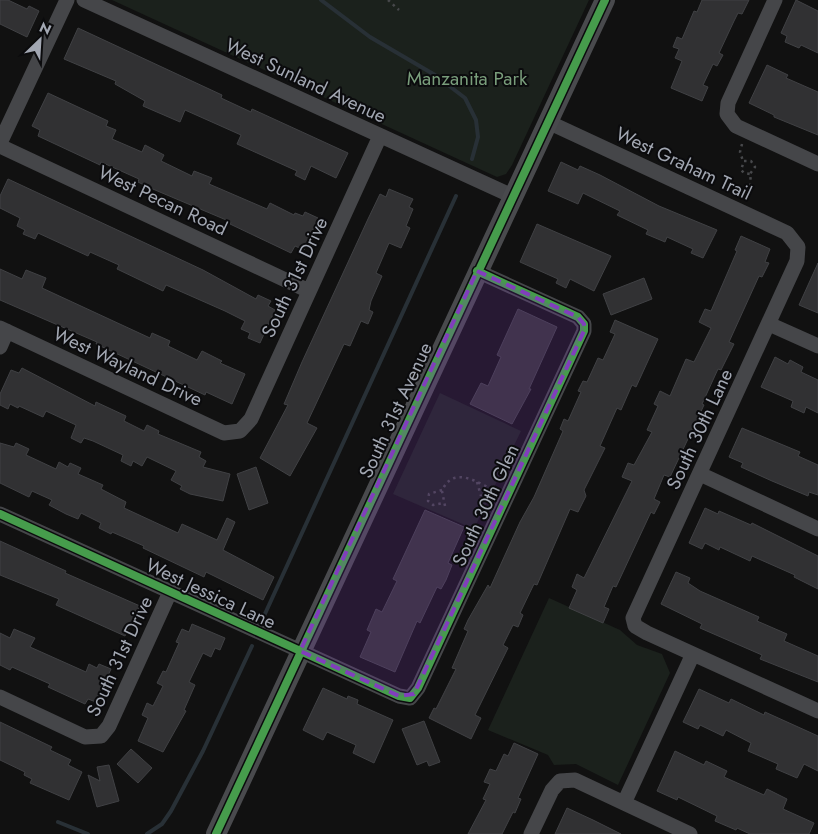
<svg xmlns="http://www.w3.org/2000/svg" width="818" height="834" viewBox="0 0 818 834" font-family="Jost,sans-serif">
	<rect width="100%" height="100%" fill="#111"/>
	<path fill="#1b211c" d="M112 0H589L512 165 506 174 497 177Z
		M440 393 521 431 474 529 393 494Z
		M549 598 620 630 637 645 662 654 670 673 618 785 576 764 554 765 548 755 488 730Z"/>
	<g fill="none" stroke-linecap="round" stroke-linejoin="round">
		<path stroke="#283036" stroke-width="4" d="M321 0 370 37 435 75 465 98 476 120 478 137 472 159
			M264 616 456 196
			M58 822 88 834
			M147 834 162 824 171 811 203 751 252 646"/>
	</g>
	<path fill="#313133" stroke="#404144" d="M0 0H8L27 9 29 6 39 11 27 37 0 24Z
		M702 0H749L742 14 738 13 734 21 719 53 723 55 717 66 713 64 703 85 708 87 702 101 671 88 682 61 675 58 679 49 673 47 677 37 682 39 694 11 697 12Z
		M796 0 818 11V53L801 45 799 48 785 42 787 36 781 33Z
		M78 28 222 95 221 98 251 112 252 109 348 153 336 178 311 166 305 180 295 175 297 171 237 144 241 135 185 110 180 122 143 106 145 101 115 84 116 81 64 59Z
		M767 65 788 75 786 78 818 92V135L774 117V115L749 103Z
		M48 93 108 121 106 126 116 130 112 139 142 152 145 145 164 155 161 161 192 176 194 171 212 178 209 184 267 209 270 203 294 215 295 213 303 216 305 212 318 218 304 250 295 246 291 253 230 224 231 222 148 187 138 182 139 179 101 162 100 165 38 136 40 130 32 126Z
		M561 162 578 170 580 166 600 175 659 206 717 230 703 258 691 253 693 249 667 237 665 242 646 234 648 230 617 215 620 211 583 193 578 204 548 191Z
		M8 179 203 270 256 299 258 295 271 301 268 306 275 310 260 343 248 338 250 333 241 329 245 321 225 311 166 285 163 291 117 269 119 265 90 252 88 256 38 233 35 239 23 234 25 230 17 226 20 218 0 208V196Z
		M389 189 413 199 409 207 413 209 406 226 410 228 401 248 389 243 376 273 382 276 371 301 369 310 373 312 368 324 361 321 350 346 344 344 307 423 317 428 290 476 260 458 288 405 284 404 302 362 368 219 380 194 386 197Z
		M537 224 611 256 594 291 570 279 566 288 556 283 558 279 520 262Z
		M741 236 770 249 765 262 769 263 762 277 759 276 729 342 734 344 721 370 718 369 702 404 704 405 670 477 664 475 654 499 660 502 654 514 651 512 616 587 613 586 604 607 609 609 603 623 569 608 577 590 572 587 577 574 584 578 632 481 622 477 628 463 634 465 652 432 647 430 658 406 654 404 660 391 670 396 686 359 694 362 711 328 699 322 705 309 711 311 737 251 735 250Z
		M818 263V313L799 305Z
		M0 269 22 279 26 270 46 278 42 288 150 338 152 333 170 341 168 346 197 360 202 351 222 361 220 363 245 374 232 404 206 392 205 395 96 344 97 342 0 300Z
		M644 278 652 299 611 315 603 294Z
		M518 309 557 327 529 389H531L512 424 470 404 481 383 488 386 501 357 497 355Z
		M615 320 658 339 636 387 632 385 621 410 617 408 600 446 605 448 584 490 586 496 578 512 570 509 537 585 534 584 520 613 523 615 518 627 513 625 503 645 508 648 475 715 481 718 471 739 429 718 434 708 436 709 456 669 452 668 468 631 464 629 468 620 488 585 490 588 520 522 534 497 563 431 560 429 564 419 568 421 581 392 578 391 583 381 587 382 598 358 603 360 615 334 610 332Z
		M775 357 788 364 790 360 803 367 801 372 818 380V413L806 407 804 413 791 407 793 401 761 387Z
		M22 368 95 406 96 402 126 416 124 421 144 431 147 425 159 431 158 434 201 452 199 457 206 461 203 467 230 474 223 501 190 494 180 489 182 486 171 480 176 471 147 457 142 466 133 461 131 466 121 461 123 455 93 441 84 438 81 443 71 438 76 425 46 411 43 417 19 406 18 408 10 404 8 409 0 405V394L11 370 19 373Z
		M742 428 800 452 798 456 818 465V495L809 492 808 496 772 481 741 467 743 463 729 457Z
		M0 443 14 447 16 443 29 449 26 455 56 469 59 462 68 467 70 463 81 468 78 474 103 485 101 489 126 502 124 508 178 533 182 524 217 540 227 518 235 522 223 550 274 577 263 600 206 572 204 577 143 548 144 546 112 532 111 534 99 528 101 523 81 513 78 519 66 514 49 505 52 500 32 491 29 497 0 483Z
		M256 467 268 503 249 510 237 474Z
		M705 508 718 514 719 511 751 525 752 523 818 556V589L794 577 795 575 752 556 750 561 720 547 719 550 705 543 702 549 689 543Z
		M425 510 464 527 448 563 452 565 446 580 441 589 437 587 420 623 417 621 395 672 360 657 371 632 367 630 376 609 382 612 397 581 393 579Z
		M0 541 66 571 65 573 140 606 125 636 56 605 59 599 0 575Z
		M676 572 690 578 688 583 700 591 759 617 757 621 787 634 784 641 818 656V682L760 659 762 655 700 628 702 624 661 604Z
		M192 624 225 638 220 650 215 648 211 657 203 653 189 682 195 685 184 710 186 711 163 752 138 741 148 718 142 715 147 703 153 706 163 686 157 683 163 671 166 672 179 643 176 642 182 629 189 632Z
		M14 629 35 638 30 647 86 672 89 664 97 668 99 664 111 669 96 702 88 699 85 704 48 687 50 684 12 667 10 670 0 665V633L10 638Z
		M323 688 347 699 348 696 358 700 357 704 393 720 374 763 353 753 356 745 327 732 323 740 303 730Z
		M699 689 729 703 731 699 764 715 765 712 818 736V771L804 764 797 778 776 769 778 764 748 751 751 743 726 730 723 736 700 725 698 729 683 722Z
		M424 721 440 762 429 766 427 761 417 765 402 729Z
		M0 722 52 747 50 750 71 760 68 765 82 772 69 800 30 783 32 779 24 775 25 772 0 760Z
		M514 743 538 754 518 798 521 799 515 813 513 812 502 834H468L486 800 483 799 490 784 484 782 490 769 496 771 504 754 508 756Z
		M131 749 152 768 138 783 117 764Z
		M675 751 704 765 706 761 727 771 724 777 764 795 767 789 787 799 783 809 814 823 809 834H750L737 828 736 830 715 821 717 816 678 797 677 800 657 791Z
		M109 765 119 801 97 807 88 775 100 781 97 767Z
		M567 808 593 820 621 834H555Z"/>
	<g fill="none" stroke-linecap="round" stroke-linejoin="round">
		<path stroke="#47484b" stroke-width="2.5" stroke-dasharray="2.5 4" stroke-linecap="butt" d="M388 0 399 10
			M742 144 740 152 743 161
			M745 198 751 183 750 174 755 167 751 161H744L741 170 744 173 750 174
			M477 482 481 496
			M442 490 429 494 428 501 433 505 443 503
			M445 506 442 491C453 465 477 482 495 491"/>
		<path stroke="#454649" stroke-width="15" d="M84 0 512 196
			M775 0 728 103 727 114 736 126 818 164
			M548 122 787 233 798 247 797 261 633 618 635 626 647 633 818 711
			M0 143 67 0
			M0 146 309 291
			M769 324 818 346
			M0 328 224 433 240 431 251 419 380 136
			M0 347 7 331
			M700 474 818 529
			M0 514 399 696 410 698 418 688 584 331V324L578 317 477 271
			M0 697 85 737 101 736 109 726 170 592
			M624 803 693 654
			M531 834 552 790 560 781 575 780 690 834"/>
		<path stroke="#494a4d" stroke-width="20" d="M216 834 605 0"/>
		<defs>
			<path id="cycleway" d="M0 514 399 696 410 698 418 688 584 331V324L578 317 477 271
				M216 834 605 0"/>
		</defs>
		<use href="#cycleway" stroke="#0b0b0d" stroke-width="11"/>
		<use href="#cycleway" stroke="#469c4c" stroke-width="8"/>
	</g>
	<path fill="#813ebd" fill-opacity="0.2" stroke="#813ebd" stroke-width="4" stroke-dasharray="10 6" stroke-linejoin="round" d="M477 271 578 317 584 324V331L414 694 399 696 300 651Z"/>
	<g text-anchor="middle" stroke-width="4" stroke-linejoin="round" paint-order="stroke">
		<g font-size="19" fill="#799d7b" stroke="#0b0b0d">
			<text x="467" y="85">Manzanita Park</text>
		</g>
		<g font-size="19" fill="#a2a7b2" stroke="#0b0b0d">
			<text transform="translate(306 80) rotate(25)" y="7">West Sunland Avenue</text>
			<text transform="translate(684 163) rotate(25)" y="7">West Graham Trail</text>
			<text transform="translate(163 200) rotate(25)" y="7">West Pecan Road</text>
			<text transform="translate(294 277) rotate(-65)" y="7">South 31st Drive</text>
			<text transform="translate(128 366) rotate(25)" y="7">West Wayland Drive</text>
			<text transform="translate(395 410) rotate(-65)" y="7">South 31st Avenue</text>
			<text transform="translate(699 429) rotate(-65)" y="7">South 30th Lane</text>
			<text transform="translate(485 505) rotate(-65)" y="7">South 30th Glen</text>
			<text transform="translate(211 593) rotate(25)" y="7">West Jessica Lane</text>
			<text transform="translate(119 656) rotate(-65)" y="7">South 31st Drive</text>
		</g>
	</g>
	<g transform="translate(40 40) rotate(25)" stroke="#0b0b0d" stroke-width="4" paint-order="stroke">
	<path d="M0-4L9 19L0 12L-9 19Z" fill="#a2a7b2"/>
	<text y="-8" font-size="14" font-weight="bold" text-anchor="middle" fill="#a2a7b2">N</text>
	</g>
</svg>
